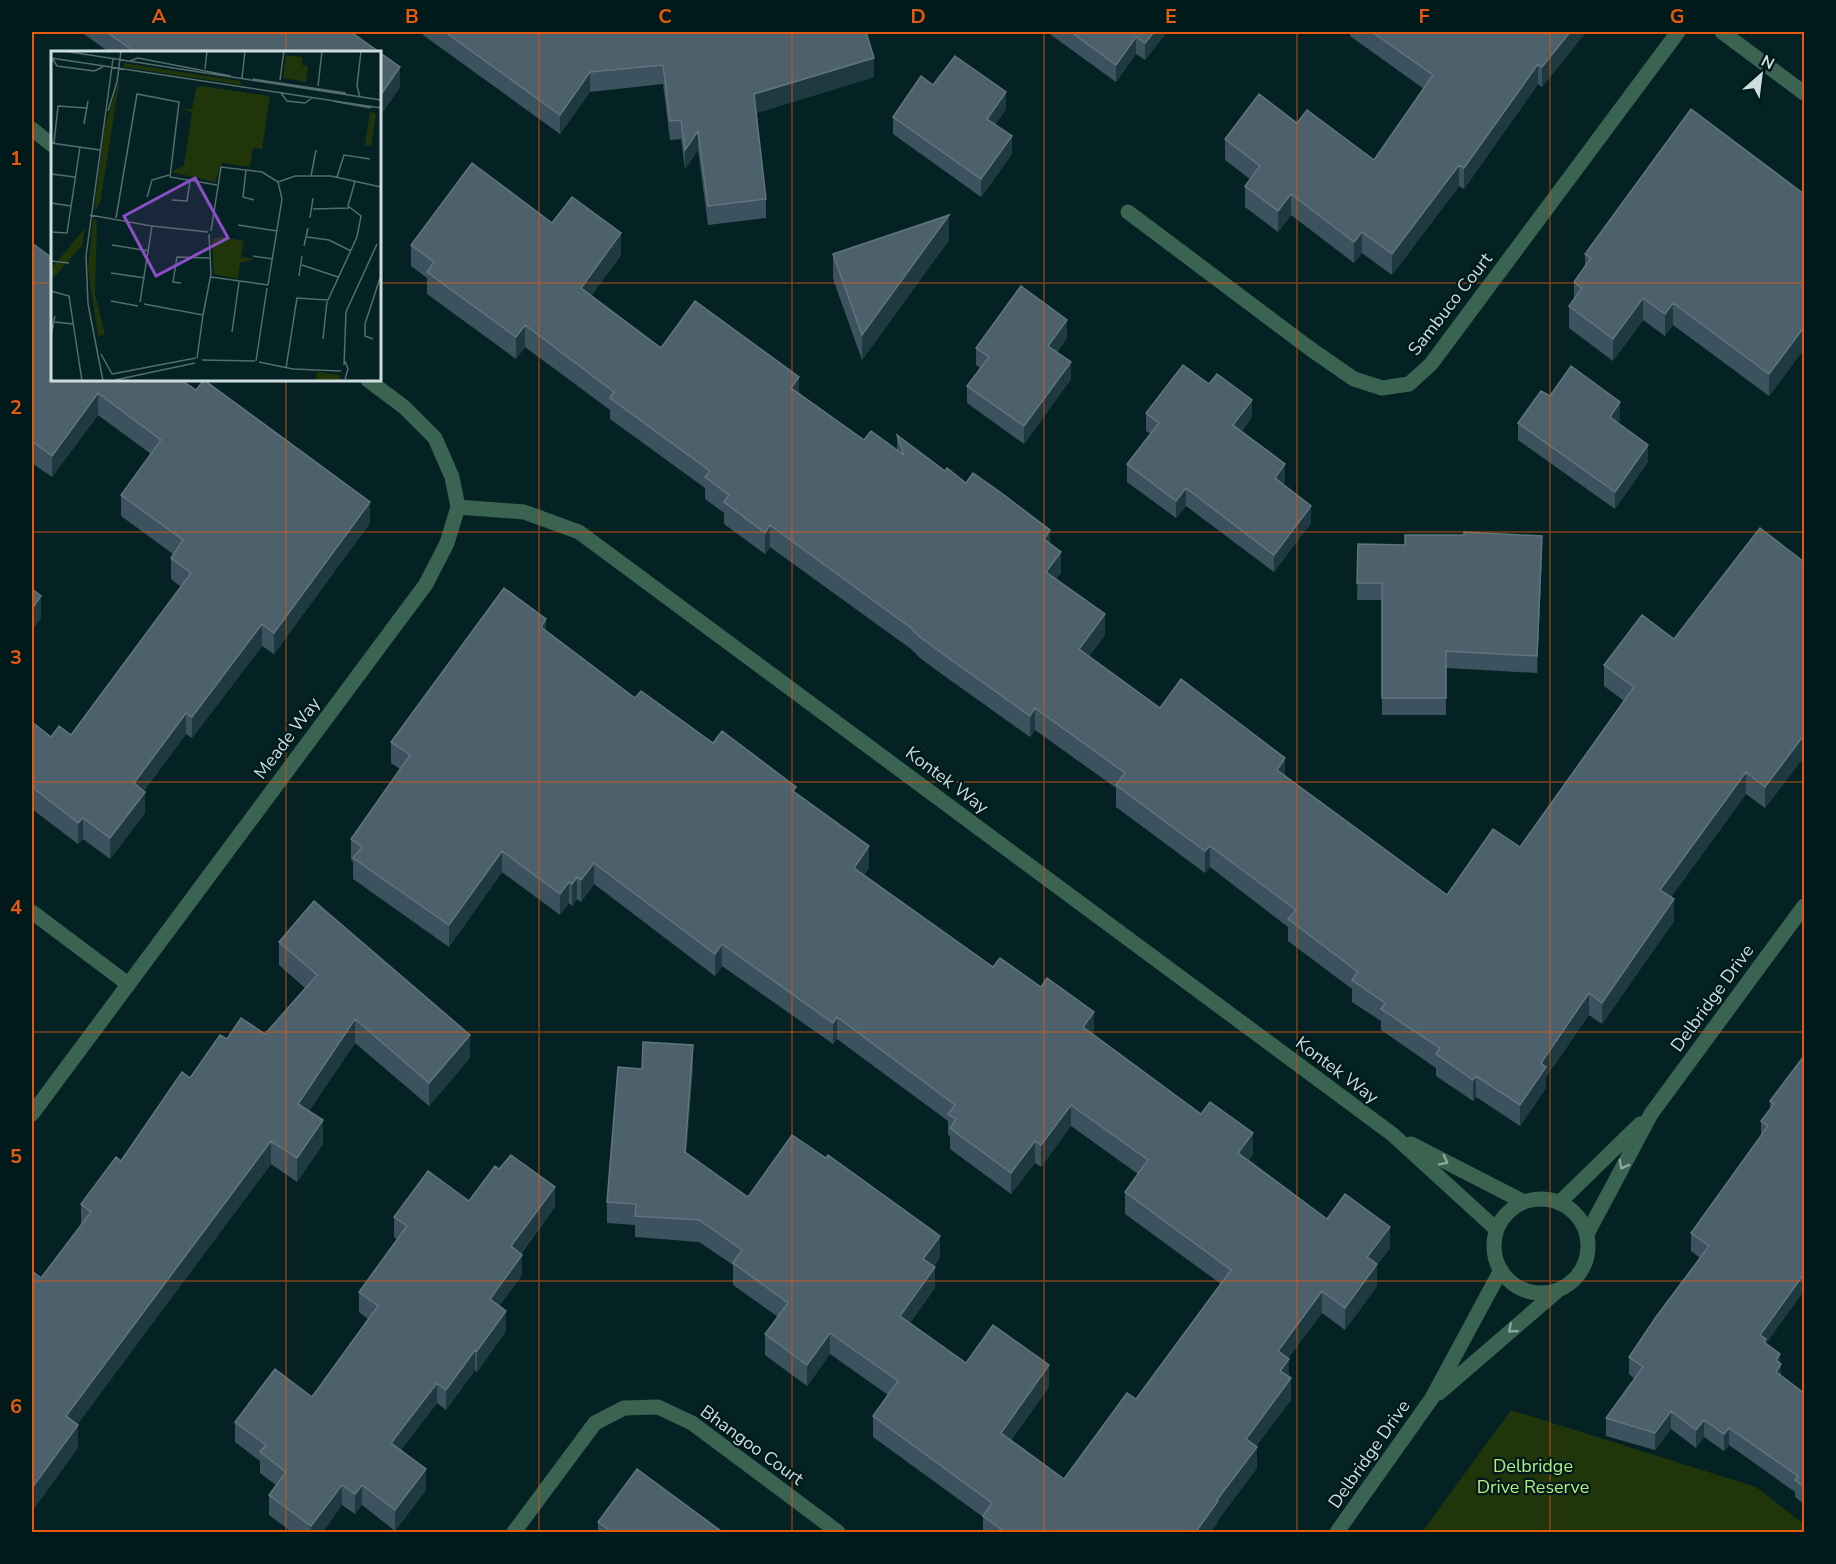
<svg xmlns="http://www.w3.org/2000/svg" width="1836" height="1564" viewBox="0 0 1836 1564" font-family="'Nunito Sans',sans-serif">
	<rect width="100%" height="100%" fill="#042223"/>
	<path fill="#21350b" d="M1511 1410 1756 1487 1804 1524V1532H1422Z"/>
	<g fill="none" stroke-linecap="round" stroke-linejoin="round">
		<path stroke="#3a6352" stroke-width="15" d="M1722 32 1804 93
			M32 129 52 145
			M1128 212 1312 350 1354 379 1382 388 1409 384 1431 364 1678 32
			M458 507 524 512 579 532 1392 1134 1496 1229
			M32 912 128 984
			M32 1114 426 584 447 543 458 507 452 477 435 438 404 407 368 380
			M1411 1144 1524 1202
			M1494 1246a47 47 0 1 1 94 0a47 47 0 1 1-94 0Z
			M1559 1203 1640 1124
			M1587 1234 1651 1114 1804 906
			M1439 1393 1557 1291
			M514 1532 595 1423 624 1408 658 1407 692 1423 838 1532
			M1337 1532 1432 1398 1501 1270"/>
	</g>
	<path fill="#3c525e" d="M81 32H351L400 67V87L380 116V52H109Z
		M423 32H866L874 77 756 113 766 199V218L708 225 698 150 685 169 681 139 670 140 663 84 590 92 560 134 423 35Z
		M1047 32H1167L1145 60 1136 54 1116 82Z
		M1350 32H1586L1542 87 1538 84 1464 189 1459 186 1392 275 1362 253 1354 263 1291 215 1278 232 1245 207V186L1250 179 1225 160V139L1297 123 1374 160 1424 89 1350 36Z
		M933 85 1006 109 995 125 1012 154 981 197 893 134V117Z
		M1804 194V349L1769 396 1673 325 1665 336 1643 320 1613 361 1569 328V306L1574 299V282L1585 267V254Z
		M552 223 621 255 591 296 661 348 799 393 864 440 897 450V435L945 471 1050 544 1061 573 1056 579 1105 635 1089 656 1160 708 1285 776 1447 895 1520 847 1624 701 1604 686V665L1674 639 1804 562V757L1765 808 1746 794 1671 897 1674 921 1602 1024 1589 1015 1546 1077V1088L1520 1126 1476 1097 1473 1101 1436 1076V1068L1381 1030V1021L1352 1002V989L1288 941V927L1210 867 1205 873 1116 807V788L1035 730 1030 737 943 675 920 658 911 649 770 547 765 554 724 524V513L705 499V488L610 419V410L525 347 516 359 427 294V278L411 266V245Z
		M949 240 862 360 833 279V254Z
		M32 243 52 380H181L370 523 274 654 262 646 192 738 186 734 144 791 145 813 110 859 83 839 78 844 32 809V722L51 737 71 735 181 587 171 579V558L173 554 121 516V495L151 454 98 415 52 477 32 463Z
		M1067 338 1057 352 1071 379 1024 444 967 403V386L980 368 976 365V348Z
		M1146 413 1252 417 1242 431 1285 482 1283 484 1311 523 1274 572 1186 506 1176 518 1127 482V464L1151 434 1146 431Z
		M1620 419 1618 423 1648 462 1615 509 1518 440V423Z
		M1358 544 1542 554 1537 673 1446 668V715H1382V600H1357Z
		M546 631 635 698 796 793 869 868 864 875 993 967 1094 1033 1093 1034 1253 1154 1249 1160 1327 1219 1390 1248 1377 1265V1286L1345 1330 1322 1313 1288 1358 1291 1400 1256 1446 1257 1468 1218 1520V1522L1210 1533H983V1517L873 1437V1416L888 1395 830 1354 807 1386 765 1355V1334L778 1317 733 1285V1265L699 1242 635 1237V1225L607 1223V1202L642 1069 693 1067 686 1153 748 1197 940 1257 934 1266 935 1288 910 1323 966 1363 1049 1387 1011 1440 1064 1479 1136 1399 1221 1284 1125 1214V1192L1138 1174 1071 1126 1041 1167 1035 1163 1011 1194 950 1149V1136L948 1135V1121L837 1039 833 1044 722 966 715 976 594 884 581 902 577 899 572 906 569 903 560 915 502 872 449 947 353 879V862L351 860V839L400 769 391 763V742Z
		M279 942 470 1058 429 1106 355 1043 309 1111 323 1144 297 1182 271 1164 77 1424 78 1448 41 1278 81 1225V1204L121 1161 190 1078 227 1039 265 1034 305 988 279 965Z
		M1804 1056 1766 1344 1780 1363 1781 1376 1804 1393V1504L1795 1497V1492L1729 1445 1724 1451 1704 1437 1696 1448 1671 1429 1655 1450 1606 1436V1418L1635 1379 1629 1374V1357L1700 1258 1691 1251V1233L1761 1135V1121L1770 1110V1101Z
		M469 1201 555 1207 521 1254 522 1275 499 1306 506 1331 477 1372 475 1370 446 1410 437 1403 401 1450 426 1490 395 1531 362 1505 355 1514 342 1505 322 1533H293L269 1515V1495L276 1485 260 1473V1461L235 1442V1422L312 1397 369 1320 359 1312V1292L397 1239 394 1237V1217Z
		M598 1522 721 1533H598Z"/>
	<path fill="#1f3940" d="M1154 32H1167L1145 60V43Z
		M1570 32H1586L1542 87V67Z
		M1136 37V54L1116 82V65Z
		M874 58V77L754 114V94Z
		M1538 64V84L1464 189V168Z
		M400 67V87L380 116V96Z
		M590 72V92L560 134V115Z
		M1006 92V109L987 136V119Z
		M698 131V150L685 169V150Z
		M1012 136V154L981 197V179Z
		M1459 165V186L1392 275V254Z
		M1291 194V215L1278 232V211Z
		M949 215V240L862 360V335Z
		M1362 232V253L1354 263V242Z
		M621 233V255L581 310V288Z
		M1643 298V320L1613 361V339Z
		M1673 303V325L1665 336V314Z
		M1067 320V338L1048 363V346Z
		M525 325V347L516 359V337Z
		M1804 327V349L1769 396V374Z
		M1071 362V379L1024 444V426Z
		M799 377V399L791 388Z
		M98 393V415L52 477V456Z
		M1252 400V417L1233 442V425Z
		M1620 402V419L1610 434V417Z
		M1648 445V462L1615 509V492Z
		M1285 464V482L1275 495V478Z
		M1186 488V506L1176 518V501Z
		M370 502V523L274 654V633Z
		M1311 506V523L1274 572V555Z
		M770 525V547L765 554V533Z
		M1050 530V552L1044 539Z
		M1542 536V554L1537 673V656Z
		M1061 552V573L1046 593V572Z
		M41 596V618L32 631V609Z
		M1105 614V635L1079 670V649Z
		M546 619V641L541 627Z
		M262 624V646L192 738V717Z
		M1035 708V730L1030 737V716Z
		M186 713V734L134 805V783Z
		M1804 735V757L1765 808V787Z
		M1285 758V779L1277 770Z
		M1746 772V794L1660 912V890Z
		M145 792V813L110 859V838Z
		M83 818V839L78 844V823Z
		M869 846V868L854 889V868Z
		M1210 846V867L1205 873V851Z
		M502 851V872L449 947V925Z
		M594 863V884L581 902V880Z
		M577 877V899L572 906V884Z
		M569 882V903L560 915V894Z
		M1674 899V921L1602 1024V1003Z
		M722 944V966L715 976V954Z
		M1589 993V1015L1546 1077V1088L1520 1126V1105L1541 1063Z
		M1094 1012V1033L1083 1048V1027Z
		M837 1017V1039L833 1044V1023Z
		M355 1019V1043L298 1127V1104Z
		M470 1035V1058L429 1106V1083Z
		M693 1045V1067L685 1173V1152Z
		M1476 1076V1097L1473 1101V1080Z
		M1071 1105V1126L1041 1167V1145Z
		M323 1120V1144L297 1182V1158Z
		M1253 1133V1154L1238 1174V1153Z
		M271 1141V1164L66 1440V1416Z
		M1035 1141V1163L1011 1194V1173Z
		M555 1187V1207L511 1266V1246Z
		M1390 1227V1248L1377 1265V1286L1345 1330V1308L1367 1257Z
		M940 1236V1257L923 1280V1259Z
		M522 1255V1275L490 1319V1299Z
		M935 1267V1288L900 1337V1316Z
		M1804 1274V1291L1766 1344 1760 1335Z
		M1322 1291V1313L1278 1372V1351Z
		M506 1311V1331L477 1372V1351Z
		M830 1333V1354L807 1386V1365Z
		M475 1350V1370L446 1410V1390Z
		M1780 1354V1365L1781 1364V1381L1776 1389V1360Z
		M1289 1359V1381L1291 1378V1400L1246 1460V1439L1280 1371Z
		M1049 1365V1387L1001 1454V1433Z
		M437 1383V1403L391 1463V1443Z
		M1671 1411V1429L1655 1450V1433Z
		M1704 1420V1437L1696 1448V1430Z
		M78 1425V1448L32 1512V1488Z
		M1729 1428V1445L1724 1451V1434Z
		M1257 1447V1468L1218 1520V1522L1210 1533H1195L1217 1500Z
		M426 1469V1490L395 1531V1510Z
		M342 1485V1505L322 1533H311V1526Z
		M362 1485V1505L355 1514V1494Z"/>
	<path fill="#4c616b" stroke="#60757d" stroke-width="1.5" d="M107 32H351L400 67 380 96V52H135Z
		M445 32H866L874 58 754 94 766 199 708 206 698 131 685 150 681 120 670 121 663 65 590 72 560 115Z
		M1071 32H1154L1145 43 1136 37 1116 65Z
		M1372 32H1570L1542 67 1538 64 1464 168 1459 165 1392 254 1362 232 1354 242 1291 194 1278 211 1245 186 1260 166 1225 139 1259 94 1297 123 1307 110 1374 160 1433 75Z
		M955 56 1006 92 987 119 1012 136 981 179 893 117 921 76 933 85Z
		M1691 109 1804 194V327L1769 374 1673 303 1665 314 1643 298 1613 339 1569 306 1582 288 1574 282 1591 258 1585 254Z
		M472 163 552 223 572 197 621 233 581 288 661 348 695 301 799 377 791 388 864 440 871 431 904 455 897 435 945 471 947 468 966 483 973 473 1000 492 1050 530 1044 539 1061 552 1046 572 1105 614 1079 649 1160 708 1181 679 1285 758 1277 770 1447 895 1493 829 1520 847 1634 687 1604 665 1642 615 1674 639 1760 528 1804 562V735L1765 787 1746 772 1660 890 1674 899 1602 1003 1589 993 1541 1063 1546 1067 1520 1105 1476 1076 1473 1080 1436 1054 1440 1048 1381 1009 1385 1003 1352 980 1358 972 1288 919 1296 910 1210 846 1205 851 1116 785 1125 773 1035 708 1030 716 943 654 920 637 911 628 770 525 765 533 724 502 729 495 705 477 710 471 610 398 614 392 525 325 516 337 427 272 434 262 411 245Z
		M949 215 862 335 833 254Z
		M32 243 52 258V380H181L196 390 204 380 370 502 274 633 262 624 192 717 186 713 134 783 145 792 110 838 83 818 78 823 32 787V722L51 737 59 726 71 735 191 573 171 558 183 540 121 495 161 440 98 393 52 456 32 441Z
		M1021 286 1067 320 1048 346 1071 362 1024 426 967 386 989 357 976 348Z
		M1183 365 1209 384 1217 374 1252 400 1233 425 1285 464 1275 478 1311 506 1274 555 1186 488 1176 501 1127 464 1159 423 1146 413Z
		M1571 366 1620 402 1610 417 1648 445 1615 492 1518 423 1541 391 1550 396Z
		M1464 532 1542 536 1537 656 1446 651V698H1382V583H1357L1358 544 1405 545V535H1464Z
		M504 588 546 619 541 627 635 698 641 691 713 743 722 731 796 787 793 791 869 846 854 868 993 967 1000 958 1041 987 1047 978 1094 1012 1083 1027 1201 1114 1210 1102 1253 1133 1238 1153 1327 1219 1345 1194 1390 1227 1367 1257 1377 1264 1345 1308 1322 1291 1278 1351 1289 1359 1280 1371 1291 1378 1246 1439 1257 1447 1217 1500 1218 1501 1195 1533H1006L983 1516 992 1503 873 1416 898 1381 830 1333 807 1365 765 1334 788 1303 733 1263 742 1250 699 1220 635 1216 636 1204 607 1202 618 1067 642 1069 643 1042 693 1045 685 1152 748 1197 792 1135 826 1158 828 1155 940 1236 923 1259 935 1267 900 1316 966 1363 993 1325 1049 1365 1001 1433 1064 1479 1127 1393 1136 1399 1231 1270 1125 1192 1148 1160 1071 1105 1041 1145 1035 1141 1011 1173 950 1128 956 1119 948 1114 955 1105 837 1017 833 1023 722 944 715 954 594 863 581 880 577 877 572 884 569 882 560 894 502 851 449 925 353 858 362 847 351 839 410 755 391 742Z
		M32 589 41 596 32 609Z
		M314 901 470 1035 429 1083 355 1019 298 1104 323 1120 297 1158 271 1141 66 1416 78 1425 32 1488V1271L41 1278 91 1212 81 1204 116 1157 121 1161 182 1072 190 1078 220 1035 227 1039 241 1018 265 1034 317 975 279 942Z
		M1804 1056V1274L1760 1335 1766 1339 1764 1342 1780 1354 1776 1360 1781 1364 1776 1372 1804 1393V1487L1795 1480 1798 1476 1729 1428 1724 1434 1704 1420 1696 1430 1671 1411 1655 1433 1606 1418 1643 1367 1629 1357 1656 1317 1709 1246 1691 1233 1768 1126 1761 1121 1774 1104 1770 1101Z
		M511 1155 555 1187 511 1246 522 1255 490 1299 506 1311 477 1351 475 1350 446 1390 437 1383 391 1443 426 1469 395 1510 362 1485 355 1494 342 1485 311 1526 269 1495 286 1472 260 1452 266 1445 235 1422 275 1369 312 1397 378 1306 359 1292 407 1226 394 1217 428 1171 469 1201 495 1166 499 1169Z
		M637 1469 721 1531 720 1533H607L609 1530 598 1522Z"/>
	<defs><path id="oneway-chevron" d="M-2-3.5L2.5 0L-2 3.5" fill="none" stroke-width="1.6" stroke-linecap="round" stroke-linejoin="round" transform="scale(1.5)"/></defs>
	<g stroke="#8ba69e">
		<use href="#oneway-chevron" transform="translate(1444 1161) rotate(27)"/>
		<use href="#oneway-chevron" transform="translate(1623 1165) rotate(118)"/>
		<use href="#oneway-chevron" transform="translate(1512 1329) rotate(139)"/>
	</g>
	<path fill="none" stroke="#e8590c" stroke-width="1.5" stroke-opacity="0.55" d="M286 32V52M539 32V1532M792 32V1532M1044 32V1532M1297 32V1532M1550 32V1532M32 283H52M380 283H1804M286 380V1532M32 532H1804M32 782H1804M32 1032H1804M32 1281H1804"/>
	<g text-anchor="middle" stroke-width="4.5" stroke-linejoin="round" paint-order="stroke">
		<g font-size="18" fill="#cddddd" stroke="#00191a">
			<text transform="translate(1450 304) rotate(-52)" y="6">Sambuco Court</text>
			<text transform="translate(287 738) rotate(-53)" y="6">Meade Way</text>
			<text transform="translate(947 780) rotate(37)" y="6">Kontek Way</text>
			<text transform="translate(1712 998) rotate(-54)" y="6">Delbridge Drive</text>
			<text transform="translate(1337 1070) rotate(37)" y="6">Kontek Way</text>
			<text transform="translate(752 1445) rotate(36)" y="6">Bhangoo Court</text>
			<text transform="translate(1369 1454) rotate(-55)" y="6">Delbridge Drive</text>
		</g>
		<g font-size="18" fill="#b3ed7f" stroke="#00191a">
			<text x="1533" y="1472">Delbridge<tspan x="1533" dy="21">Drive Reserve</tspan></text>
		</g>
	</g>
	<g transform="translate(51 51)">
		<rect width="330" height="330" fill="#042223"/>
		<path d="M235 4 251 6V14L257 15 255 31 232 27ZM72 12 189 30 191 34 73 16ZM69 27 49 152 43 160 54 74ZM149 35 219 45 211 98 202 97 199 116 171 112 164 131 120 121 133 114 141 61 130 57 141 58 145 38ZM319 61 325 62 320 95 314 94ZM42 167 46 170 44 243 54 284 47 285 37 218ZM34 177 31 195 0 229V218ZM172 186 193 190 190 206 204 208 189 212 187 228 163 223 161 188ZM266 321 289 324 290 330H265Z" fill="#21350b"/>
		<path fill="none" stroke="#546d6d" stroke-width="1.5" d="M13 0 330 49M0 7 330 57M1 7 6 15 43 20 52 16M79 10 87 7 180 25M154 18 156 0M191 27 194 0M202 28 295 42M229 29 233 0M267 35 271 0M229 41 236 50 254 52 261 47M309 46 306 35 310 0M281 50 320 57M57 60 66 31 70 0M33 73 37 50M0 92 49 99M3 92 7 55 36 57M195 119 192 146 203 149M0 123 24 126M260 125 265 99M286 126 293 104 319 108M227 131 244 125H280L330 136M96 146 101 129 118 124M121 149 136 150 139 130M0 152 20 155M262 158 298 157M39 164 101 175 89 251M65 167 86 43 128 51 119 126 166 134M259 167 262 147M187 174 226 180M101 175 157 181M160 180 170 116 211 121 227 131 231 148 217 234M0 181 16 182 29 96M256 186 278 189 300 200M61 194 98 200M253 195 257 177M202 205 222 208M0 210 18 212M251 214 287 226M60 222 94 227M248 225 251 205M160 226 217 234M130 232 122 231 126 206 158 207M0 240 18 245 31 330M60 250 87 255M93 253 152 264 146 307M152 264 160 223 158 183M4 271 22 273M181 281 188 231M0 285 4 265M272 288 276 250M322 288 314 285V273L329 227M50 303 61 323M151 309 204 310M205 310 216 237M208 311 242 318 290 320M293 314 295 261 326 193M235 317 246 247 277 249 306 186 310 165 297 155 304 130M61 323 145 307M294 328 297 318 294 310M64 329 144 312M52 330 37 253 35 205 62 8"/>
		<path fill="#8b4fc5" fill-opacity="0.15" stroke="#8b4fc5" stroke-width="3" d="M144 127 177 187 105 225 73 165Z"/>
		<rect width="330" height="330" fill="none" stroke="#cddddd" stroke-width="3"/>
	</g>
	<rect width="1836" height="1564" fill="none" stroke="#00191a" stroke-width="66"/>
	<g transform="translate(1761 75) rotate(28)" stroke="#00191a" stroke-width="4.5" paint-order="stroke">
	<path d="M0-4.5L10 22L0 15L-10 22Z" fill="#cddddd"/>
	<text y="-9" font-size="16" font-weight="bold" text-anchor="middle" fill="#cddddd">N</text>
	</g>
	<rect x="33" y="33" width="1770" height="1498" fill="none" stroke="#e8590c" stroke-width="2"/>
	<g font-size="20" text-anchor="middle" font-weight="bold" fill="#e8590c">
		<text x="159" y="23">A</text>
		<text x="412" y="23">B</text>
		<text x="665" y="23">C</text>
		<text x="918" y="23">D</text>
		<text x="1171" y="23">E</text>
		<text x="1424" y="23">F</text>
		<text x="1677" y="23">G</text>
		<text x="16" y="165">1</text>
		<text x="16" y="414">2</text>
		<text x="16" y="664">3</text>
		<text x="16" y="914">4</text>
		<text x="16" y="1163">5</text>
		<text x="16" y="1413">6</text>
	</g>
</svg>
